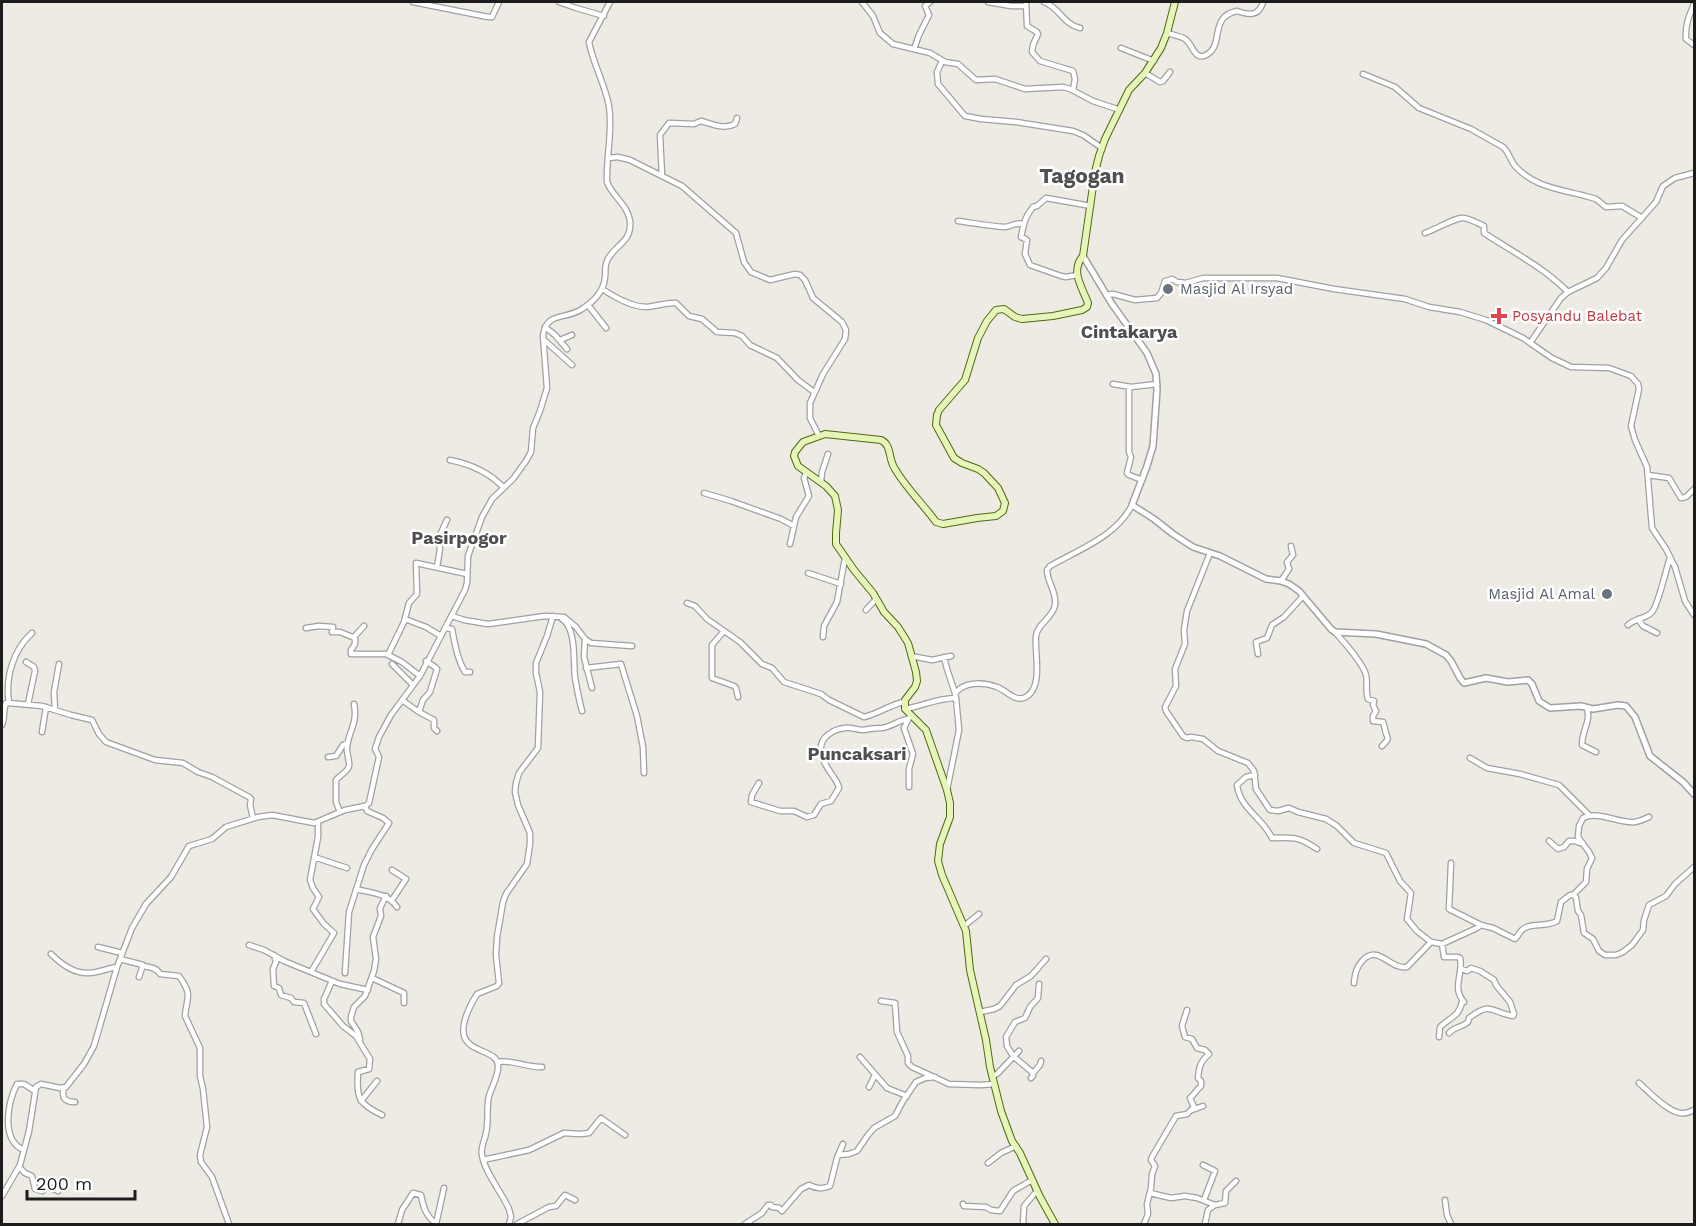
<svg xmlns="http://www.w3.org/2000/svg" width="1696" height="1226" viewBox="0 0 1696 1226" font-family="'Work Sans',sans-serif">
	<rect width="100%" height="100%" fill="#edebe3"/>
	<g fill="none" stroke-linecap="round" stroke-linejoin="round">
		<defs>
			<path id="minor" d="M413 2 488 17H492L499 2
				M559 2 576 8 604 16
				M862 2 873 16 880 33 893 44 930 53 945 62 958 64 976 80 995 79 1025 89 1063 87 1070 89 1093 101 1120 110
				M988 2 1011 6H1025
				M1026 2 1027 26 1037 32 1038 34 1033 45 1032 52 1040 61 1073 71 1075 79 1073 90
				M1044 2C1059 7 1064 25 1080 28
				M1694 4C1689 16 1685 25 1686 39L1694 45
				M1167 33C1173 35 1181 36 1185 39 1193 44 1194 61 1206 55 1225 46 1208 17 1237 11 1248 15 1259 17 1263 2
				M1121 48 1154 61
				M914 49 919 35 929 15 925 6 930 2
				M942 61 937 72 938 84 965 116 981 119 1016 122 1073 131 1083 135 1102 148
				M1145 73 1160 82 1163 81 1170 72
				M1363 74 1395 87 1419 108 1471 129 1503 147C1509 152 1510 160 1515 166 1535 188 1561 189 1589 197L1596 199 1606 207 1622 206 1642 218
				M608 158 618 157 630 160 682 186 736 233 744 262 751 272 770 280 795 274 800 275 805 280 813 298 842 322 846 330 845 339 823 374 810 403V418L819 436
				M662 176 660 135 669 123 694 124 701 121C712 124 724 130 735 124L737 118
				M958 221C973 223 989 226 1004 227 1013 227 1012 222 1023 224
				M1425 233C1436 229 1451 220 1461 218 1468 217 1477 223 1484 226V233C1513 252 1543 267 1568 292
				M1077 275 1066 277 1061 276 1030 265 1025 254 1027 240 1021 237C1024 224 1024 218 1033 207L1037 206 1046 198 1091 206
				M602 289C615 297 631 307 647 307 657 306 667 302 676 303L689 316 702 319 717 332 735 333 742 336 750 345 777 358 798 380 814 392
				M1106 295 1113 294 1135 300 1157 298 1161 293 1165 281 1172 279 1177 282 1186 283 1203 278H1277L1334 289 1405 299 1429 307 1460 312 1486 320 1523 338 1552 358 1571 367 1609 368 1631 376 1638 384 1639 389 1631 426 1635 440 1647 467 1652 528 1666 549 1675 567 1685 601 1694 615
				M588 305 606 328
				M545 327 555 335 567 349
				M543 339 572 365
				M560 340 572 335
				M1530 343 1561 298 1568 292 1597 278 1606 268 1622 240 1656 202 1663 186 1675 178 1694 173
				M1113 384 1131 387 1157 384
				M1129 387V452L1131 457 1127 473 1129 475 1142 480
				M450 460C470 464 490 473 504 488
				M1648 475 1669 478 1681 498 1686 497 1694 489
				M821 482 822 472 828 454
				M704 493 731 501 781 519 794 526
				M790 544 796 517 809 496 804 478 806 473
				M1210 553 1187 611 1184 630 1185 644 1175 669 1176 686 1165 707 1166 711 1183 736 1187 738 1191 737 1203 739 1218 751 1248 763 1254 771 1256 789 1270 810 1278 811 1289 808 1298 812 1326 819 1337 826 1354 843 1386 853 1400 881 1411 893 1407 919 1417 931 1431 942 1442 944 1477 928 1481 925 1493 928 1515 939C1518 936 1519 933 1522 930 1530 922 1545 928 1557 921L1561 902 1570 895H1574L1576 898 1578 911 1581 915 1584 933 1593 939 1599 951 1605 955H1616L1623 952 1632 945 1643 930 1644 920 1649 905 1666 896 1675 884 1694 867
				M437 567 440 549 439 543 440 535 447 520
				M808 573 841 584
				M1281 581 1289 569 1287 562 1293 555 1291 546
				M687 603 695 606 707 619 740 642 762 664 772 668 784 682 821 694 829 700 864 717C878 714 889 705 904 702
				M866 610 876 599
				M452 616 464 620 488 624 545 616 564 617 576 627 585 639 591 643 632 646
				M405 619 426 627 441 636
				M562 619C577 629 573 662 575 678 577 689 579 700 582 711
				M1638 619 1643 626 1657 633
				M1628 625C1635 618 1646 619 1652 612 1658 606 1666 569 1670 558
				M306 628 319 626 333 627 332 632H340L355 638V644L351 650V654H386L402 662 420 676
				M445 628 452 629C455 644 457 659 465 672H470
				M724 631 712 645V678L734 686 736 688 738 697
				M1335 632C1344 642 1363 663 1366 675 1368 683 1365 691 1368 699L1374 701 1373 705 1376 711 1373 716V721L1383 722C1384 724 1384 727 1385 729 1386 739 1392 736 1382 746
				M354 637 364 626
				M823 637 824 626 837 602 845 558
				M585 639 584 657 592 688
				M1258 654 1256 642 1267 638 1272 625 1284 617 1303 596
				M388 655 404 622 409 603 417 594 416 563 467 574
				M911 656 932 660 951 656
				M944 657 947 669 955 693
				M426 661 435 667 437 669 430 692 423 700 419 712 434 720V728L437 731
				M26 662 34 667 35 671 28 704
				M392 664 413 685
				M586 668 621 664 637 716 643 747 644 773
				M402 700 419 712
				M9 703C5 678 13 650 32 633
				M1587 708C1591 723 1582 729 1582 745L1596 752
				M905 709C922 706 938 698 956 698L955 694C963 681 984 682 997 687 1006 690 1015 703 1026 697 1044 687 1034 651 1036 636 1037 624 1053 618 1055 605 1057 592 1047 582 1047 570L1050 566C1078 550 1117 536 1132 505
				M55 710 54 692 59 664
				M909 718 904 728 913 754 909 769V787
				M2 725C5 718 3 710 6 703H9L42 706 71 715 92 720 99 734 106 742 155 760 183 763 198 772 212 777 249 797 251 799 250 805 253 818
				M42 732 46 707
				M328 757 336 756 343 745 347 743
				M1470 758 1487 768 1520 774 1559 785 1589 815
				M1255 775 1246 777 1237 785C1240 809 1263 818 1272 838 1293 837 1300 837 1317 849
				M759 783 752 795 751 802 780 811H794L807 817 814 815 821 804 831 801 839 788C837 777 823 768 821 751 819 738 833 729 845 728 851 727 857 730 863 730 870 729 875 728 882 728 891 727 899 720 908 719
				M947 790 959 730 956 698
				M340 812 336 802V780C339 776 348 772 349 766 350 760 346 754 347 747 349 730 358 723 354 704
				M1549 841 1558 849 1564 847 1569 841H1575L1580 843
				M314 857 347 868
				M1451 863 1449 909 1481 925
				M392 870 406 879 392 900
				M356 889C372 893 387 893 397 907
				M1573 895 1586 882 1587 869 1592 858 1589 852 1578 837 1579 826 1583 818C1599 810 1619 824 1635 822 1640 821 1645 819 1649 817
				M964 926 979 914
				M249 945 264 950 284 961 340 984 368 990
				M98 947 122 953
				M51 954C61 964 74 974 89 973 98 973 108 968 117 967
				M274 955 276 962 273 969 274 986 279 988 281 995 291 998 294 1002 304 1003 316 1034
				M120 959 143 965 139 977
				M143 966C150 967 157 968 160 974L179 976C193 996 187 995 185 1016L200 1048V1076L203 1089 207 1127 200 1155 201 1162 212 1177 229 1224
				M311 972 334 933 324 924 313 909 319 897 313 888 310 880 318 837V822
				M345 973 349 912 364 865 372 849 389 823 383 818 367 811 365 806
				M372 978 404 993V1003
				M332 981 324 999V1004L343 1026 356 1036 370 1059 369 1069 358 1072C356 1099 359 1104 382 1115
				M1354 983C1355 974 1356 967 1363 960 1379 944 1390 970 1407 967L1431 942
				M881 1001 895 1003 897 1032 908 1056V1063L912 1067 949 1084 981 1085 994 1084
				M980 1012 994 1009 1000 1006 1016 985 1031 976 1046 959
				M1449 1033C1454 1027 1463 1027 1468 1022L1469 1018C1491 1001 1490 1012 1513 1016L1514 1014 1510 1002 1496 985 1494 980 1480 971 1471 968 1467 971 1462 969
				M1439 1037 1440 1027C1450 1017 1459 1017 1462 1002H1464C1451 987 1464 974 1460 958L1458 957H1444L1442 944
				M360 1039 358 1032 351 1021V1017L354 1007 365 996 374 971 376 959 373 937 381 916 380 908 386 896
				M860 1057 887 1088 907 1096
				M498 1062C511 1059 528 1068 542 1067
				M1033 1073 1040 1065 1041 1061
				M992 1077 998 1073 1019 1051
				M1031 1078 1033 1076 1032 1072 1013 1056 1007 1046 1006 1037 1015 1022 1025 1018 1030 1007 1038 998 1039 984
				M1639 1083C1649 1092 1667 1111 1680 1113 1685 1114 1690 1112 1694 1110
				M869 1087 875 1075
				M64 1088C61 1098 65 1102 75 1102
				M361 1101 377 1081
				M1192 1110 1203 1106
				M24 1150C0 1140 8 1102 17 1084H24L35 1091
				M838 1155 849 1154 857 1151 868 1135 874 1128 895 1116 903 1101 916 1082 925 1078 935 1077
				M483 1160 529 1150 564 1133 580 1134 589 1133 601 1118 625 1135
				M988 1163 1001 1153 1016 1146
				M1203 1165 1215 1171 1204 1200
				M19 1167 25 1173 32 1176 35 1189 42 1191 48 1187 58 1191
				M1150 1193 1171 1198 1185 1196 1197 1198 1215 1205 1208 1210 1205 1224
				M2 1196 20 1165 29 1131 36 1087 41 1084 60 1088 66 1087 84 1064 94 1046 117 967 132 928 146 904 171 877 189 846 212 839 226 827 258 817 272 815 314 823 345 810 365 806 369 803 379 757 375 749 379 737 391 715 420 676 465 590 467 583 468 556 482 517 492 499 513 479 526 461 531 452 533 428 540 411 547 388 543 335C547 311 566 320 582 309 593 302 604 292 605 277 606 271 604 265 608 259 616 244 632 242 630 221 628 205 612 196 607 182 606 156 613 131 609 106 605 84 593 64 589 42L610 2
				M1445 1200 1447 1215 1451 1224
				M963 1204 964 1206 986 1207 991 1210 1000 1211 1013 1191 1032 1180
				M1215 1205 1225 1203 1226 1191 1236 1181
				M398 1224 402 1210 413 1193 421 1195C423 1206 426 1217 436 1223
				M436 1224 444 1188
				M509 1224 511 1217 509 1209C502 1193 484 1171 482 1155 480 1148 485 1140 486 1133 489 1121 486 1108 489 1096 492 1086 499 1075 498 1065 497 1043 437 1060 477 994L497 986 499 983 496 955 497 937 503 902 506 894 527 864 530 844V833L518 805 515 792 516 783 519 773 538 748 540 692 536 673V663L547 636 553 616
				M517 1224 549 1207 556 1206 565 1195 575 1200
				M745 1224 762 1213 768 1205H771L772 1207 779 1208 782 1211 801 1189 809 1185C817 1189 822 1189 830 1186L837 1158 843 1144
				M1023 1224 1024 1206 1037 1191
				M1144 1224 1148 1214 1147 1204 1151 1188 1152 1174 1155 1166 1151 1160 1152 1157 1176 1116 1187 1114 1194 1107 1190 1098C1195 1094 1196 1090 1201 1086V1081L1198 1078C1199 1067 1200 1062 1209 1054L1205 1050 1197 1048 1192 1039 1185 1037 1182 1026 1187 1010"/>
			<path id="tertiary" d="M1083 256 1112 304 1147 353 1156 374 1157 390 1153 446 1147 466 1132 505 1154 519 1173 534 1193 547 1220 556 1266 579 1281 581 1289 584 1299 591 1331 629 1335 632 1376 634 1426 644 1446 655 1451 661 1460 678 1464 683 1486 678 1508 682 1528 680 1532 684 1539 701 1550 708 1581 706 1593 709 1618 705 1626 706 1635 717 1650 756 1683 782 1694 794"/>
			<path id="secondary" d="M1055 1224 1040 1197 1020 1153 1012 1141 1001 1111 990 1067 986 1040 970 970 966 931 942 875 938 861 940 844 950 817V803L947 790 926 730 905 709V700L915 687 917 681 916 672 908 643 898 627 884 612 873 593 854 570 836 544V533L838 510 835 496 826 486 798 466 794 456 795 452 803 442 825 434 881 440C892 445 888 459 895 469 906 488 923 504 936 522L943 524 977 518 996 516 1003 511 1005 503 998 488 984 473 978 469 962 463 954 458 936 425 937 415 939 410 965 380 978 338 987 321 996 310 1004 309 1015 317 1022 319 1053 316 1082 310 1087 307 1088 303C1082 287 1070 271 1083 256L1095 172 1099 156 1105 139 1129 90 1145 73 1161 48 1167 33 1175 2"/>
		</defs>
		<use href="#minor" stroke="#a0a0a0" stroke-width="7"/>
		<use href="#tertiary" stroke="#a0a0a0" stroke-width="8"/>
		<use href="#secondary" stroke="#50690d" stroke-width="8"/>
		<use href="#minor" stroke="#fff" stroke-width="4.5"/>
		<use href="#tertiary" stroke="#fff" stroke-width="5"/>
		<use href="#secondary" stroke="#e7f4ba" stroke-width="6"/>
	</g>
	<g fill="#6b7280" stroke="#fff" stroke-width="2">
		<circle cx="1168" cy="289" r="6"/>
		<circle cx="1607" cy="594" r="6"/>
	</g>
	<path fill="#e0444e" stroke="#fff" stroke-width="2" d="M1496 307h6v6h6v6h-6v6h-6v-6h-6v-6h6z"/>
	<g text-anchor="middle" stroke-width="5" stroke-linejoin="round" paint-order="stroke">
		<g font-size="15" fill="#5b616d" stroke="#fff" text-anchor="start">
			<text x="1180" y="294">Masjid Al Irsyad</text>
			<text x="1595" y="599" text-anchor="end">Masjid Al Amal</text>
		</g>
		<g font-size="15" fill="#be3a42" stroke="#fff" text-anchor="start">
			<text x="1512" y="321">Posyandu Balebat</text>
		</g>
		<g font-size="18" font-weight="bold" fill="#4f4f4f" stroke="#fff">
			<text x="1129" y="338">Cintakarya</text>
			<text x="459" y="544">Pasirpogor</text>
			<text x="857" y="760">Puncaksari</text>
		</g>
		<g font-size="21" font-weight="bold" fill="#4f4f4f" stroke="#fff">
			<text x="1082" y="183">Tagogan</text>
		</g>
	</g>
	<rect width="1696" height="1226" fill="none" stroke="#1c1c1c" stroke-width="6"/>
	<path d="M27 1190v9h108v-9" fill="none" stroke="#1c1c1c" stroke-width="3"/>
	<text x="36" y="1190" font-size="18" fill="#1c1c1c" stroke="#ffffff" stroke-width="4.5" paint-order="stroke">200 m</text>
</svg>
